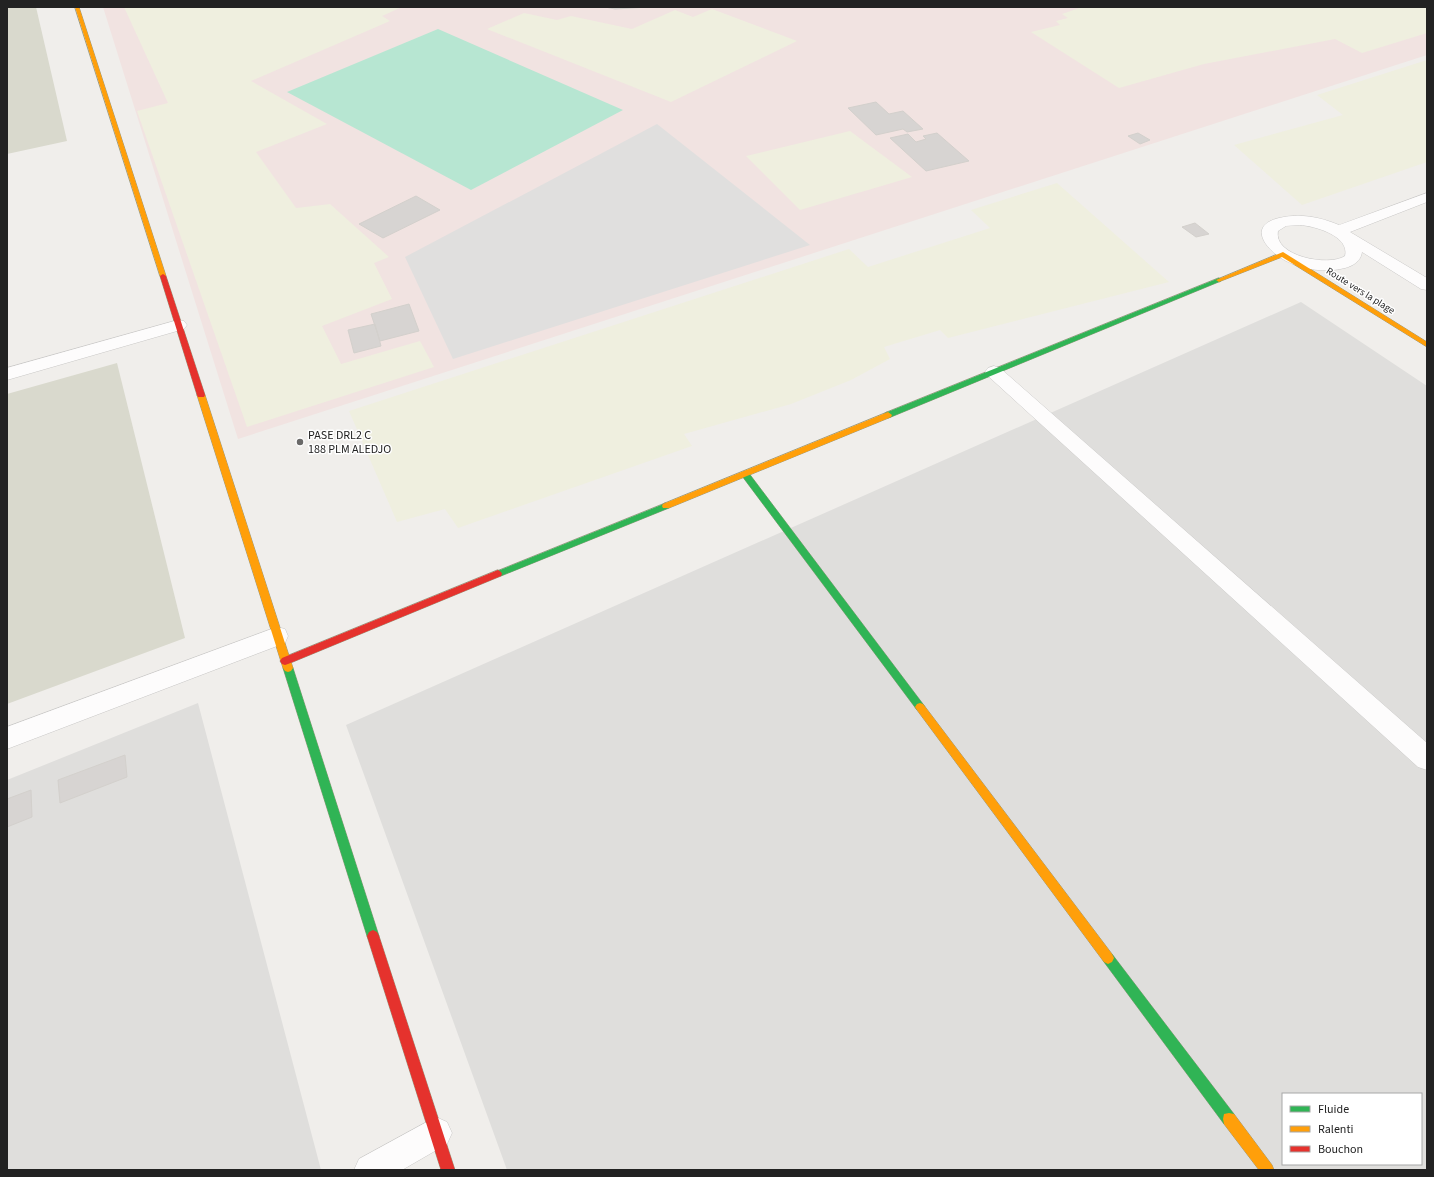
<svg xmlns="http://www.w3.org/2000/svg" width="1434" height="1177" viewBox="0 0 1434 1177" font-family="'Source Sans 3',sans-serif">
	<rect width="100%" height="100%" fill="#f0eeeb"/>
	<path fill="#dfdedc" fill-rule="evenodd" d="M1301 302 1427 386V1170H507L346 725ZM1283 1094H1421V1164H1283Z
		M198 703 321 1170H7V780Z"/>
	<path fill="#f1e3e1" d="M103 7H1427V55L238 439Z"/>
	<path fill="#d9d9cd" d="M7 7H36L67 141 7 154Z
		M117 363 185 638 7 704V394Z"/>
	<path fill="#efefdf" d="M124 7H402L382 16 390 21 251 81 327 124 256 152 296 208 330 204 389 257 374 263 392 299 322 326 341 364 420 341 434 367 247 427 137 111 168 103Z
		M1078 7H1427V33L1362 53 1335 39 1204 64 1119 88 1031 32 1060 25 1056 21 1068 18 1062 14 1079 8Z
		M712 9 797 41 671 102 487 29 524 13 557 20 571 16 632 29 675 10 693 17Z
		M1427 60V162L1302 205 1234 145 1343 115 1317 95Z
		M850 131 912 177 800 210 746 156Z
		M1057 183 1169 282 948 338 940 330 884 347 890 359 851 380 791 404 684 434 692 446 458 528 445 509 397 522 349 411 849 249 868 267 990 228 971 210Z"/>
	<path fill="#b7e6d2" d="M438 29 623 110 471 190 287 92Z"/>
	<path fill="#e0dfde" d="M657 124 810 245 453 359 405 257Z"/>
	<path fill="#d7d4d2" stroke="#d3d0cc" d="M605 7H648L615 9Z
		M876 102 889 114 903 111 923 129 907 132 903 129 876 135 848 108Z
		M937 133 969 161 926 171 890 138 908 134 916 142 926 139 923 136Z
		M1138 133 1150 140 1140 144 1128 136Z
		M416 196 440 210 383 238 359 224Z
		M1195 223 1209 234 1196 237 1182 227Z
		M409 304 419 331 380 341 371 314Z
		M375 324 381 346 354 353 348 330Z
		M125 755 127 777 60 803 58 780Z
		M31 790 32 817 7 827V799Z"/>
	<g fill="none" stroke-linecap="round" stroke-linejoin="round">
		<defs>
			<path id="street" d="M1427 193V202L1350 232 1427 278V290L1421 289 1362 252C1361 261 1353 266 1345 268 1326 273 1304 270 1286 261 1267 251 1246 226 1279 218 1300 213 1320 217 1339 225ZM1300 225C1315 226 1350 236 1345 256 1328 267 1273 256 1278 231L1286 226Z
				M178 320 184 321 187 325 184 329 7 380V368Z
				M994 366 1000 368 1427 743V770L1418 767 988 376 985 372 988 368Z
				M277 627 285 629 288 636 285 643 7 749V727Z
				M436 1117 447 1122 452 1133 447 1144 402 1170H354L359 1159Z"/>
			<path id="fast" d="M1219 278 1222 280 1221 281 891 417 888 418 884 415 885 413Z
				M745 471 748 472 923 704 925 707 923 710 920 711 917 710 742 476 741 474Z
				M666 503 670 506 669 508 501 576H495L494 574 495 572Z
				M288 664 291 665 293 668 379 936 377 940 373 942 369 940 367 936 283 668 285 665Z
				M1108 952 1112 954 1234 1114 1235 1119 1234 1124 1229 1125 1224 1124 1104 962 1102 958 1104 954Z"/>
			<path id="slow" d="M75 7H79L166 276 165 277H161L160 276Z
				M1283 252 1427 342V347L1282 257 1221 281 1219 282 1216 280Z
				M201 392 205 395 293 668 291 671 288 672 285 671 283 668 197 395Z
				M888 412 892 415 891 417 669 508H663L662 506 663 504Z
				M920 703 923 704 1112 954 1114 958 1112 962 1108 964 1104 962 917 710 915 707 917 704Z
				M1229 1113 1234 1114 1272 1165 1274 1170H1259L1224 1124 1223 1119 1224 1114Z"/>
			<path id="jam" d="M163 274 166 276 205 395 204 397H198L197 395 160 276Z
				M498 570 501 572 502 574 501 576 288 664 285 665 282 664 280 661 282 658Z
				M373 930 377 932 379 936 455 1170H441L367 936 369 932Z"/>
		</defs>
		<use href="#street" stroke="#c9c8c7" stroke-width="1"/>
		<use href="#fast" stroke="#999a82" stroke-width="1"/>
		<use href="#slow" stroke="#999a82" stroke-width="1"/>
		<use href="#jam" stroke="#999a82" stroke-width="1"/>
		<use href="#street" fill="#fdfcfc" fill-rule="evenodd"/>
		<use href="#fast" fill="#30b455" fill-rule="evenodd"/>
		<use href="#slow" fill="#ff9f0a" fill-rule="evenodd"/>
		<use href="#jam" fill="#e5322d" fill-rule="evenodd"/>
	</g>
	<circle fill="#6a6968" stroke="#fff" stroke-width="1.5" cx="300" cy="442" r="4"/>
	<g text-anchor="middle" stroke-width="3" stroke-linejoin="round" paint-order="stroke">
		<g font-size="10" fill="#222" stroke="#fff">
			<text transform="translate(1361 290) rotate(32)" y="4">Route vers la plage</text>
		</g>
		<g font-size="12" fill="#222" stroke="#fff" text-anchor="start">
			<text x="308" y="439">PASE DRL2 C<tspan x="308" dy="14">188 PLM ALEDJO</tspan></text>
		</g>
	</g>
	<rect width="1434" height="1177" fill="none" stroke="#222222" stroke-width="16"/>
	<rect x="1282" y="1093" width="140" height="72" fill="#ffffff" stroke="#a7a7a7"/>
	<rect x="1290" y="1106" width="20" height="6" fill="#30b455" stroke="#a7a7a7"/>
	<text x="1318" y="1113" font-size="12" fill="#222222">Fluide</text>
	<rect x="1290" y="1126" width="20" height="6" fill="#ff9f0a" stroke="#a7a7a7"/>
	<text x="1318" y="1133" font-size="12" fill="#222222">Ralenti</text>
	<rect x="1290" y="1146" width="20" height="6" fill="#e5322d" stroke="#a7a7a7"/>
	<text x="1318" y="1153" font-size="12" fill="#222222">Bouchon</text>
</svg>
